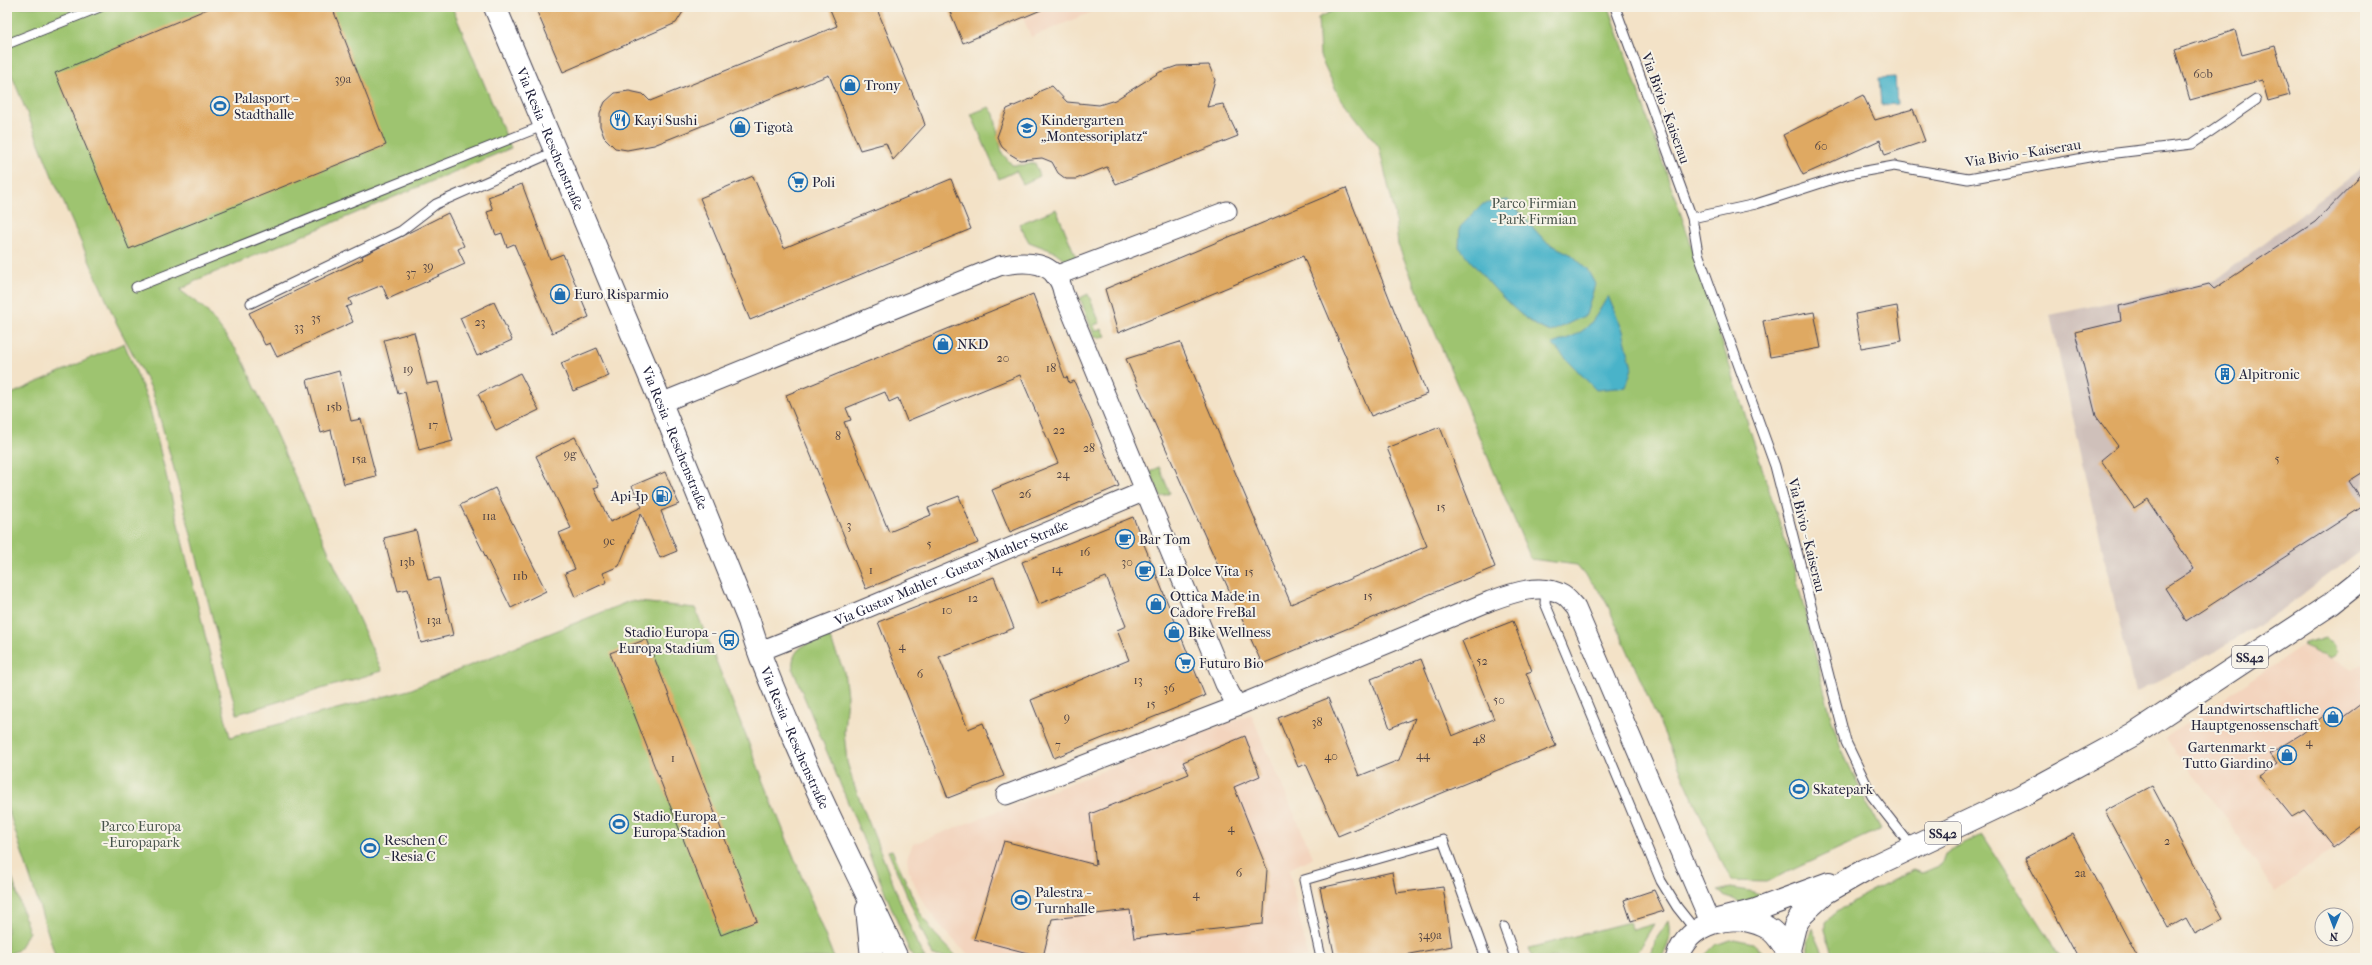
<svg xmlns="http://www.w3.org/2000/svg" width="2372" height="965" viewBox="0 0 2372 965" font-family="'IM FELL French Canon',serif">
	<rect width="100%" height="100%" fill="#f7f3e8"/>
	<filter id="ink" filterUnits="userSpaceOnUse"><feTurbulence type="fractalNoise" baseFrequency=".025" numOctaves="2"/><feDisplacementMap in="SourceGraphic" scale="8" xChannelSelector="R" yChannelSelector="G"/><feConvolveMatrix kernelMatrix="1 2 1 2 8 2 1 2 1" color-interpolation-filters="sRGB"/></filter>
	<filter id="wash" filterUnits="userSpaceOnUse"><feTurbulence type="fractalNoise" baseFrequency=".012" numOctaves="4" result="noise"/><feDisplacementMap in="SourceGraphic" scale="16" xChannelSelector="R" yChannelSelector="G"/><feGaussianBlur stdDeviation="0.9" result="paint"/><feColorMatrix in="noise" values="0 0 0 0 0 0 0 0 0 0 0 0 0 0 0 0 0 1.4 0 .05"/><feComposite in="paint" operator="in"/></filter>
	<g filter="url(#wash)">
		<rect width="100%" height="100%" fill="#f3e2c7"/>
		<path fill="#f3d4be" d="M1049 7H1104L1031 37 1023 18Z
			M2303 645 2353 670 2365 662V826L2275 892 2220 809 2165 738Z
			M1251 714 1313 857 1289 869 1308 958H974L960 947 938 923 922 900 909 872 907 858 913 844Z"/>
		<path fill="#cfc0ba" d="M2365 165V547L2282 610 2218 650 2135 693 2050 315 2216 280Z"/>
		<path fill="#9ec46f" stroke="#607355" d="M7 7H452L511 148 199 279 180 290 206 310 241 356 382 671 237 714 176 476 152 390 117 324 52 176 7 63Z
			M1341 7H1609L1686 229 1794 568 1830 714 1840 746 1865 800 1881 829 1766 882 1732 881 1713 844 1604 597 1577 565 1531 559 1398 245 1394 210 1379 147 1339 96 1320 56 1318 18Z
			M989 107 994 114 1002 153 1012 165H1025L1035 163 1040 176 1023 184 1016 171 999 179 971 114Z
			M1056 209 1078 262 1069 263 1055 252 1029 242 1019 224Z
			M1088 294 1100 323 1094 325 1096 331 1102 329 1106 336 1099 338 1094 336 1080 298Z
			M124 343 148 401 230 737 409 690 630 601 695 608 834 958H56L7 806V396Z
			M1159 467 1170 493 1161 497 1150 471Z
			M829 636 844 671 847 696 844 732 847 762 854 785 917 944 925 958H914L909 950 793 670C790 645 810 643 829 636Z
			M2325 638 2334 643 2338 652 2331 659 2303 645Z
			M1982 835 2061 958H1834L1825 930V922C1851 899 1883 885 1914 870L1922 873 1941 865 1945 854Z
			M892 850 919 911 934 933 958 958 933 956 888 851Z
			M7 861 29 932 18 950 7 955Z
			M1731 888 1755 892 1764 896 1741 903 1717 891Z
			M1669 920C1672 934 1669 946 1661 958H1649L1654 942Z
			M1629 922 1633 930 1654 924 1634 957 1533 958 1529 948Z
			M1812 928 1825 958H1809L1807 942Z
			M1734 939 1753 943 1769 958H1702L1715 945Z"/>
		<path fill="#4ab3c9" stroke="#366a82" d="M1895 77 1897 104 1881 105 1879 78Z
			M1508 200 1546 242 1572 255 1587 269 1595 284 1586 315 1551 332C1519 323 1481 273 1459 247L1460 227 1483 204Z
			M1608 296 1623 331 1632 368 1626 387 1596 390 1552 344C1588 332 1589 328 1608 296Z"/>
		<g id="blocks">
			<path fill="#dfa962" d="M212 7H332L386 145 129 249 55 73Z
				M535 7H686L676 23 563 72Z
				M829 7H876L922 116 925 125 893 160 886 143 860 150 829 75 654 145 627 150 615 148 604 137 600 126V113L605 102 615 93 629 91 643 94 650 101 837 26Z
				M948 7H1048L963 43Z
				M2235 30 2242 55 2275 46 2290 95 2268 101 2262 80 2190 100 2175 50Z
				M1209 65 1215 80 1207 107 1223 104 1238 136 1116 184 1107 167 1076 179H1066L1058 173 1052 162 1042 158 1020 160 1010 154 1002 147 997 137 1007 109 1033 98 1040 91 1052 86 1067 102 1099 105 1115 100 1160 72 1177 66Z
				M1863 95 1875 120 1913 109 1925 141 1885 155 1880 140 1803 175 1783 135Z
				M2365 171V471L2349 481 2365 505 2186 621 2165 588 2194 569 2148 499 2134 508 2101 460 2118 446 2096 416 2075 332 2121 321 2119 306 2209 284 2214 289 2315 222Z
				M753 176 784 248 951 179 971 229 750 320 700 198Z
				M522 184 550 259 563 254 589 317 552 333 514 244 507 247 502 233 496 235 487 212 493 210 488 197Z
				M1346 188 1427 394 1371 416 1303 256 1118 333 1105 289Z
				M448 213 464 246 458 249 465 264 388 299 382 285 349 299 352 305 346 307 353 322 277 357 270 343 265 345 249 313 363 259 362 256Z
				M1033 294 1065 378 1067 377 1069 383 1074 381 1119 486 1010 532 992 490 1058 463 1020 375 907 421 898 398 889 402 885 392 846 408 851 420 844 422 889 532 931 515 928 508 959 496 978 543 866 589 786 395Z
				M494 302 512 340 477 356 460 318Z
				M1897 306 1902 341 1861 348 1855 314Z
				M1814 312 1821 348 1770 357 1763 321Z
				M414 332 427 384 438 382 453 441 419 450 405 392 398 394 384 340Z
				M1180 342 1291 604 1427 546 1387 448 1440 427 1495 567 1262 664 1126 359Z
				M597 348 609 376 573 391 561 363Z
				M339 371 351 421 361 419 376 476 344 484 331 430 321 433 307 380Z
				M520 373 539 410 496 431 478 394Z
				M575 437 599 486 594 488 610 522 642 507 632 486 665 472 679 504 661 511 677 551 660 558 641 513 619 566 603 573 607 582 575 597 565 573 575 569 559 533 571 528 536 456Z
				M495 488 546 591 511 608 460 505Z
				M1133 517 1205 696 1054 758 1031 700 1129 660 1117 630 1126 626 1106 577 1039 604 1022 562Z
				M416 530 428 580 439 578 453 635 421 643 408 589 398 591 384 538Z
				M994 577 1014 628 939 657 968 729 983 723 1004 776 948 798 878 622Z
				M1513 621 1532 671 1526 673 1556 746 1338 836 1306 764 1298 767 1278 718 1328 698 1359 776 1399 760 1415 718 1390 728 1371 679 1421 659 1452 736 1494 719 1462 641Z
				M647 639 757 921 721 935 610 653Z
				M2365 701V824L2333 847 2304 810 2292 817 2259 776 2277 764 2269 754 2303 733 2334 707 2342 718Z
				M1245 736 1260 776 1234 787 1267 869 1263 924 1134 938 1130 910 1052 919 1043 957 974 939 1004 841 1096 865 1090 814 1189 774 1183 762Z
				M2152 786 2223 919 2195 934 2186 918 2168 928 2105 811Z
				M2072 833 2138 958H2078L2025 858Z
				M1392 872 1396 893 1443 887 1452 946 1388 958H1335L1320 888Z
				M1654 890 1664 911 1631 921 1624 900Z"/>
		</g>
	</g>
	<g filter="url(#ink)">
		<use href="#blocks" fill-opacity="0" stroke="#413f50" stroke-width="1"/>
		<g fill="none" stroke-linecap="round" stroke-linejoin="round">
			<defs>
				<path id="lane" d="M1615 7 1692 218 1698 253 1775 466 1846 742 1872 796 1912 847
					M7 44 100 7
					M1692 218 1756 204 1849 174 1894 166 1968 179 2100 155 2192 144 2256 100
					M136 287 545 125
					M251 303 401 231 436 204 556 151
					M1546 590 1545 603 1661 881 1677 907 1696 931
					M1504 927 1515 958
					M1321 958 1304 880 1443 840 1486 958"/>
				<g id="street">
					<path d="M1055 276 1227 211"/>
					<path d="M661 403 999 266C1025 260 1057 260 1063 292L1225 684 1237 706 1490 601C1512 593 1541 582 1563 595 1568 598 1572 604 1576 608L1710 922"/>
					<path id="s1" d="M758 652 836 621 1145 491"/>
					<path d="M1006 795 1237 706"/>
				</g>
				<g id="secondary">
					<path id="s2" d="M495 7 661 403 749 621C759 656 773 688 787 721 820 802 861 879 897 958"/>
					<path d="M867 909 872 958"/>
				</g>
				<path id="primary" d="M1710 922 1753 911 1829 883
					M1677 958C1688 922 1732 911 1764 926 1777 932 1784 946 1791 958
					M1791 958 1789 950 1795 926 1803 913 1825 893 1865 870 2021 796 2133 735 2331 604 2365 577"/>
			</defs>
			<use href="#lane" stroke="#413f50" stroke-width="11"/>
			<use href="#street" stroke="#413f50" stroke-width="21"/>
			<use href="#secondary" stroke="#413f50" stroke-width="24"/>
			<use href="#primary" stroke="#413f50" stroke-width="24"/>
			<use href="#lane" stroke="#fff" stroke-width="9"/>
			<use href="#street" stroke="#fff" stroke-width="19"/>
			<use href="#secondary" stroke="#fff" stroke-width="22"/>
			<use href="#primary" stroke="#fff" stroke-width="22"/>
		</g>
	</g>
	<defs>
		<symbol id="shop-ring" viewBox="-11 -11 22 22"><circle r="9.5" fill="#f7f3e8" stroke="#1f6fb2" stroke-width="1.5"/><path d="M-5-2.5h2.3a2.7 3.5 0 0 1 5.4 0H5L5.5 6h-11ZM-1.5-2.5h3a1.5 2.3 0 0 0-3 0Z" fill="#1f6fb2"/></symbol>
		<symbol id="stadium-ring" viewBox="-11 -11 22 22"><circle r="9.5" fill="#f7f3e8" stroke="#1f6fb2" stroke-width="1.5"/><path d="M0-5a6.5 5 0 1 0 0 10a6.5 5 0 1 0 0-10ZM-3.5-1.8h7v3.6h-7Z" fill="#1f6fb2"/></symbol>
		<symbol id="restaurant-ring" viewBox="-11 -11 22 22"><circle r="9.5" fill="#f7f3e8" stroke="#1f6fb2" stroke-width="1.5"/><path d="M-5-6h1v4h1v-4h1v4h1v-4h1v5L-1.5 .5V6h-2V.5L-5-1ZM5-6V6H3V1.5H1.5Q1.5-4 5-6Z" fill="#1f6fb2"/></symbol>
		<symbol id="school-ring" viewBox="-11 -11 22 22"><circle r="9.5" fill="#f7f3e8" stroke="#1f6fb2" stroke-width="1.5"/><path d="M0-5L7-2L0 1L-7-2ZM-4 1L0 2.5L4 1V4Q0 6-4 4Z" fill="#1f6fb2"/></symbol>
		<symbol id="supermarket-ring" viewBox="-11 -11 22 22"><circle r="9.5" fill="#f7f3e8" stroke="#1f6fb2" stroke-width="1.5"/><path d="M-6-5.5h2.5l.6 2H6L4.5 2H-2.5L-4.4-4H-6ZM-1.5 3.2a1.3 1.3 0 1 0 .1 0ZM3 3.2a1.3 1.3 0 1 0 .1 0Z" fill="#1f6fb2"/></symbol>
		<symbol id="building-ring" viewBox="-11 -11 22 22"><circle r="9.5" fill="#f7f3e8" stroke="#1f6fb2" stroke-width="1.5"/><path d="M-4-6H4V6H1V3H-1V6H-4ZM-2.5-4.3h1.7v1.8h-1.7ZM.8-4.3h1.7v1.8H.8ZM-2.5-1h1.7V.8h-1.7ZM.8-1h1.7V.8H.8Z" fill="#1f6fb2"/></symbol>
		<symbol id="fuel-ring" viewBox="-11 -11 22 22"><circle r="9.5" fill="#f7f3e8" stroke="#1f6fb2" stroke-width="1.5"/><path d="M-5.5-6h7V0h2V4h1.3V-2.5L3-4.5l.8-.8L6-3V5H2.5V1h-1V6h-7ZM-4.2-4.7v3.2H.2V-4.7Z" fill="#1f6fb2"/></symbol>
		<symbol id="cafe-ring" viewBox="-11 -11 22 22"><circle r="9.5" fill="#f7f3e8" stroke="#1f6fb2" stroke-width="1.5"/><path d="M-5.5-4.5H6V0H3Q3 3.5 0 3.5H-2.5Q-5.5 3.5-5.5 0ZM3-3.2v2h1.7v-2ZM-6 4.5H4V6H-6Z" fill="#1f6fb2"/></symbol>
		<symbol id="bus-ring" viewBox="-11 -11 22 22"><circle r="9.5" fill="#f7f3e8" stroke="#1f6fb2" stroke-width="1.5"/><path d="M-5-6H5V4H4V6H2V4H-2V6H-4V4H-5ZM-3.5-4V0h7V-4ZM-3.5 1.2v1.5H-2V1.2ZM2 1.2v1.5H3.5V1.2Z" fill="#1f6fb2"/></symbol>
	</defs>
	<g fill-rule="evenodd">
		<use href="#shop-ring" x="839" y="74" width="22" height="22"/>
		<use href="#stadium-ring" x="209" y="95" width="22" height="22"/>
		<use href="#restaurant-ring" x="609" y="109" width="22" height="22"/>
		<use href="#shop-ring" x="729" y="116" width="22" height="22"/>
		<use href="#school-ring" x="1016" y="117" width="22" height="22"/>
		<use href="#supermarket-ring" x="787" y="171" width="22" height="22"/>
		<use href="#shop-ring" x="549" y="283" width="22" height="22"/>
		<use href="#shop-ring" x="932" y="333" width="22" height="22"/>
		<use href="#building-ring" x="2214" y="363" width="22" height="22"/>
		<use href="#fuel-ring" x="651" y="485" width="22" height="22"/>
		<use href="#cafe-ring" x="1114" y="528" width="22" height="22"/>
		<use href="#cafe-ring" x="1134" y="560" width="22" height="22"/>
		<use href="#shop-ring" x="1145" y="593" width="22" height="22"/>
		<use href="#shop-ring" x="1163" y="621" width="22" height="22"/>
		<use href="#bus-ring" x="718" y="629" width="22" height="22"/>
		<use href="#supermarket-ring" x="1174" y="652" width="22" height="22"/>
		<use href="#shop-ring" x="2322" y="706" width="22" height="22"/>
		<use href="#shop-ring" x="2276" y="744" width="22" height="22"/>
		<use href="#stadium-ring" x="1788" y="778" width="22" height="22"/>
		<use href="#stadium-ring" x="608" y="813" width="22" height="22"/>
		<use href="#stadium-ring" x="359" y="837" width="22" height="22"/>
		<use href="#stadium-ring" x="1010" y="889" width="22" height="22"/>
	</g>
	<g text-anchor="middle" stroke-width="4" stroke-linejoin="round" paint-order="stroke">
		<g font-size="12" fill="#514445">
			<text x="2203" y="78">60b</text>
			<text x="343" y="83">39a</text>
			<text x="1821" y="150">60</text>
			<text x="428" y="270">39</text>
			<text x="411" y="277">37</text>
			<text x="316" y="322">35</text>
			<text x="480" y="326">23</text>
			<text x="299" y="331">33</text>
			<text x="1003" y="362">20</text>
			<text x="1051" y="372">18</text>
			<text x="408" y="373">19</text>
			<text x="334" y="411">15b</text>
			<text x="433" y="429">17</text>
			<text x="1059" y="434">22</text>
			<text x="838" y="440">8</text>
			<text x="1089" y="452">28</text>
			<text x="570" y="458">9g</text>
			<text x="359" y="463">15a</text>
			<text x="2277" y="463">5</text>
			<text x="1063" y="478">24</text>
			<text x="1025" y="498">26</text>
			<text x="1441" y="511">15</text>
			<text x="489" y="520">11a</text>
			<text x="849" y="529">3</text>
			<text x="609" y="545">9c</text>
			<text x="929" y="548">5</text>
			<text x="1085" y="556">16</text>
			<text x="407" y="566">13b</text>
			<text x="1127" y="566">30</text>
			<text x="1057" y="573">14</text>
			<text x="871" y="574">1</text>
			<text x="1249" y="576">15</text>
			<text x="520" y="580">11b</text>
			<text x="1368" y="600">15</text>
			<text x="973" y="602">12</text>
			<text x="947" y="614">10</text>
			<text x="434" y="624">13a</text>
			<text x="902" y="650">4</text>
			<text x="1482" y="665">52</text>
			<text x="920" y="678">6</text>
			<text x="1138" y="684">13</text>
			<text x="1169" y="692">36</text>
			<text x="1499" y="704">50</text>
			<text x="1151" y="708">15</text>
			<text x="1067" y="721">9</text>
			<text x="1317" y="726">38</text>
			<text x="1479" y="743">48</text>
			<text x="2309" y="746">4</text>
			<text x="1058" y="749">7</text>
			<text x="1423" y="759">44</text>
			<text x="1331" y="760">40</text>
			<text x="673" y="762">1</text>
			<text x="1231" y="832">4</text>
			<text x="2167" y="845">2</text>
			<text x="1239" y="877">6</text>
			<text x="2080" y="877">2a</text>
			<text x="1196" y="898">4</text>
			<text x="1430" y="939">349a</text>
		</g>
		<g fill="#f7f3e8" stroke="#62616f" stroke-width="1">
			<rect x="2232" y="646" width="36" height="22" rx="3"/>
			<rect x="1925" y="822" width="36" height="22" rx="3"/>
		</g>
		<g font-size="13" font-weight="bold" fill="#22223b">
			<text x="2250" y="662">SS42</text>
			<text x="1943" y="838">SS42</text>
		</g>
		<g font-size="14" fill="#22223b" stroke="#f7f3e8" text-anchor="start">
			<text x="864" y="90">Trony</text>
			<text x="234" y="103">Palasport -<tspan x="234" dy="16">Stadthalle</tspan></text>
			<text x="634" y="125">Kayi Sushi</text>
			<text x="1041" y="125">Kindergarten<tspan x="1041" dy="16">„Montessoriplatz“</tspan></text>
			<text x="754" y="132">Tigotà</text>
			<text x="812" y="187">Poli</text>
			<text x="574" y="299">Euro Risparmio</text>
			<text x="957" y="349">NKD</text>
			<text x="2239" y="379">Alpitronic</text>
			<text x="648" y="501" text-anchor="end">Api-Ip</text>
			<text x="1139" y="544">Bar Tom</text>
			<text x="1159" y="576">La Dolce Vita</text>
			<text x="1170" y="601">Ottica Made in<tspan x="1170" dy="16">Cadore FreBal</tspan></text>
			<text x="715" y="637" text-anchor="end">Stadio Europa -<tspan x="715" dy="16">Europa Stadium</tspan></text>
			<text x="1188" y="637">Bike Wellness</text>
			<text x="1199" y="668">Futuro Bio</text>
			<text x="2319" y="714" text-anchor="end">Landwirtschaftliche<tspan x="2319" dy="16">Hauptgenossenschaft</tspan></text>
			<text x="2273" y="752" text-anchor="end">Gartenmarkt -<tspan x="2273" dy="16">Tutto Giardino</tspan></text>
			<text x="1813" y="794">Skatepark</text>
			<text x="633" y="821">Stadio Europa -<tspan x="633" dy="16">Europa-Stadion</tspan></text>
			<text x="384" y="845">Reschen C<tspan x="384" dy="16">- Resia C</tspan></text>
			<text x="1035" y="897">Palestra -<tspan x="1035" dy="16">Turnhalle</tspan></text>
		</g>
		<g font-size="14" fill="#22223b" stroke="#f7f3e8">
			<text transform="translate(1666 108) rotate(70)" y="5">Via Bivio - Kaiserau</text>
			<text dy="5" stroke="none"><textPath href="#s2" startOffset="143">Via Resia - Reschenstraße</textPath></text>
			<text transform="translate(2023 153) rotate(-9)" y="5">Via Bivio - Kaiserau</text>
			<text dy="5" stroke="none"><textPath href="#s2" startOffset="467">Via Resia - Reschenstraße</textPath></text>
			<text transform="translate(1807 535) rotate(76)" y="5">Via Bivio - Kaiserau</text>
			<text dy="5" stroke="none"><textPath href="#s1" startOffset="209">Via Gustav Mahler - Gustav-Mahler-Straße</textPath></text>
			<text dy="5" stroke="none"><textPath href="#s2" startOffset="790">Via Resia - Reschenstraße</textPath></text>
		</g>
		<g font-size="14" fill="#47534b" stroke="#f7f3e8">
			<text x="1534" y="208">Parco Firmian<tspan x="1534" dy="16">- Park Firmian</tspan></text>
			<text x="141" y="831">Parco Europa<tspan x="141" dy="16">- Europapark</tspan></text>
		</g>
	</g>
	<rect width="2372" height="965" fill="none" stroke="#f7f3e8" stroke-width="24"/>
	<g transform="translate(2334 927) rotate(181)"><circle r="19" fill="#f7f3e8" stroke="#a29fa3"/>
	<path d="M0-3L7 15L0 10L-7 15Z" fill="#1f6fb2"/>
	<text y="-6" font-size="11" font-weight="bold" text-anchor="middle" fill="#22223b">N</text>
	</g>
</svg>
